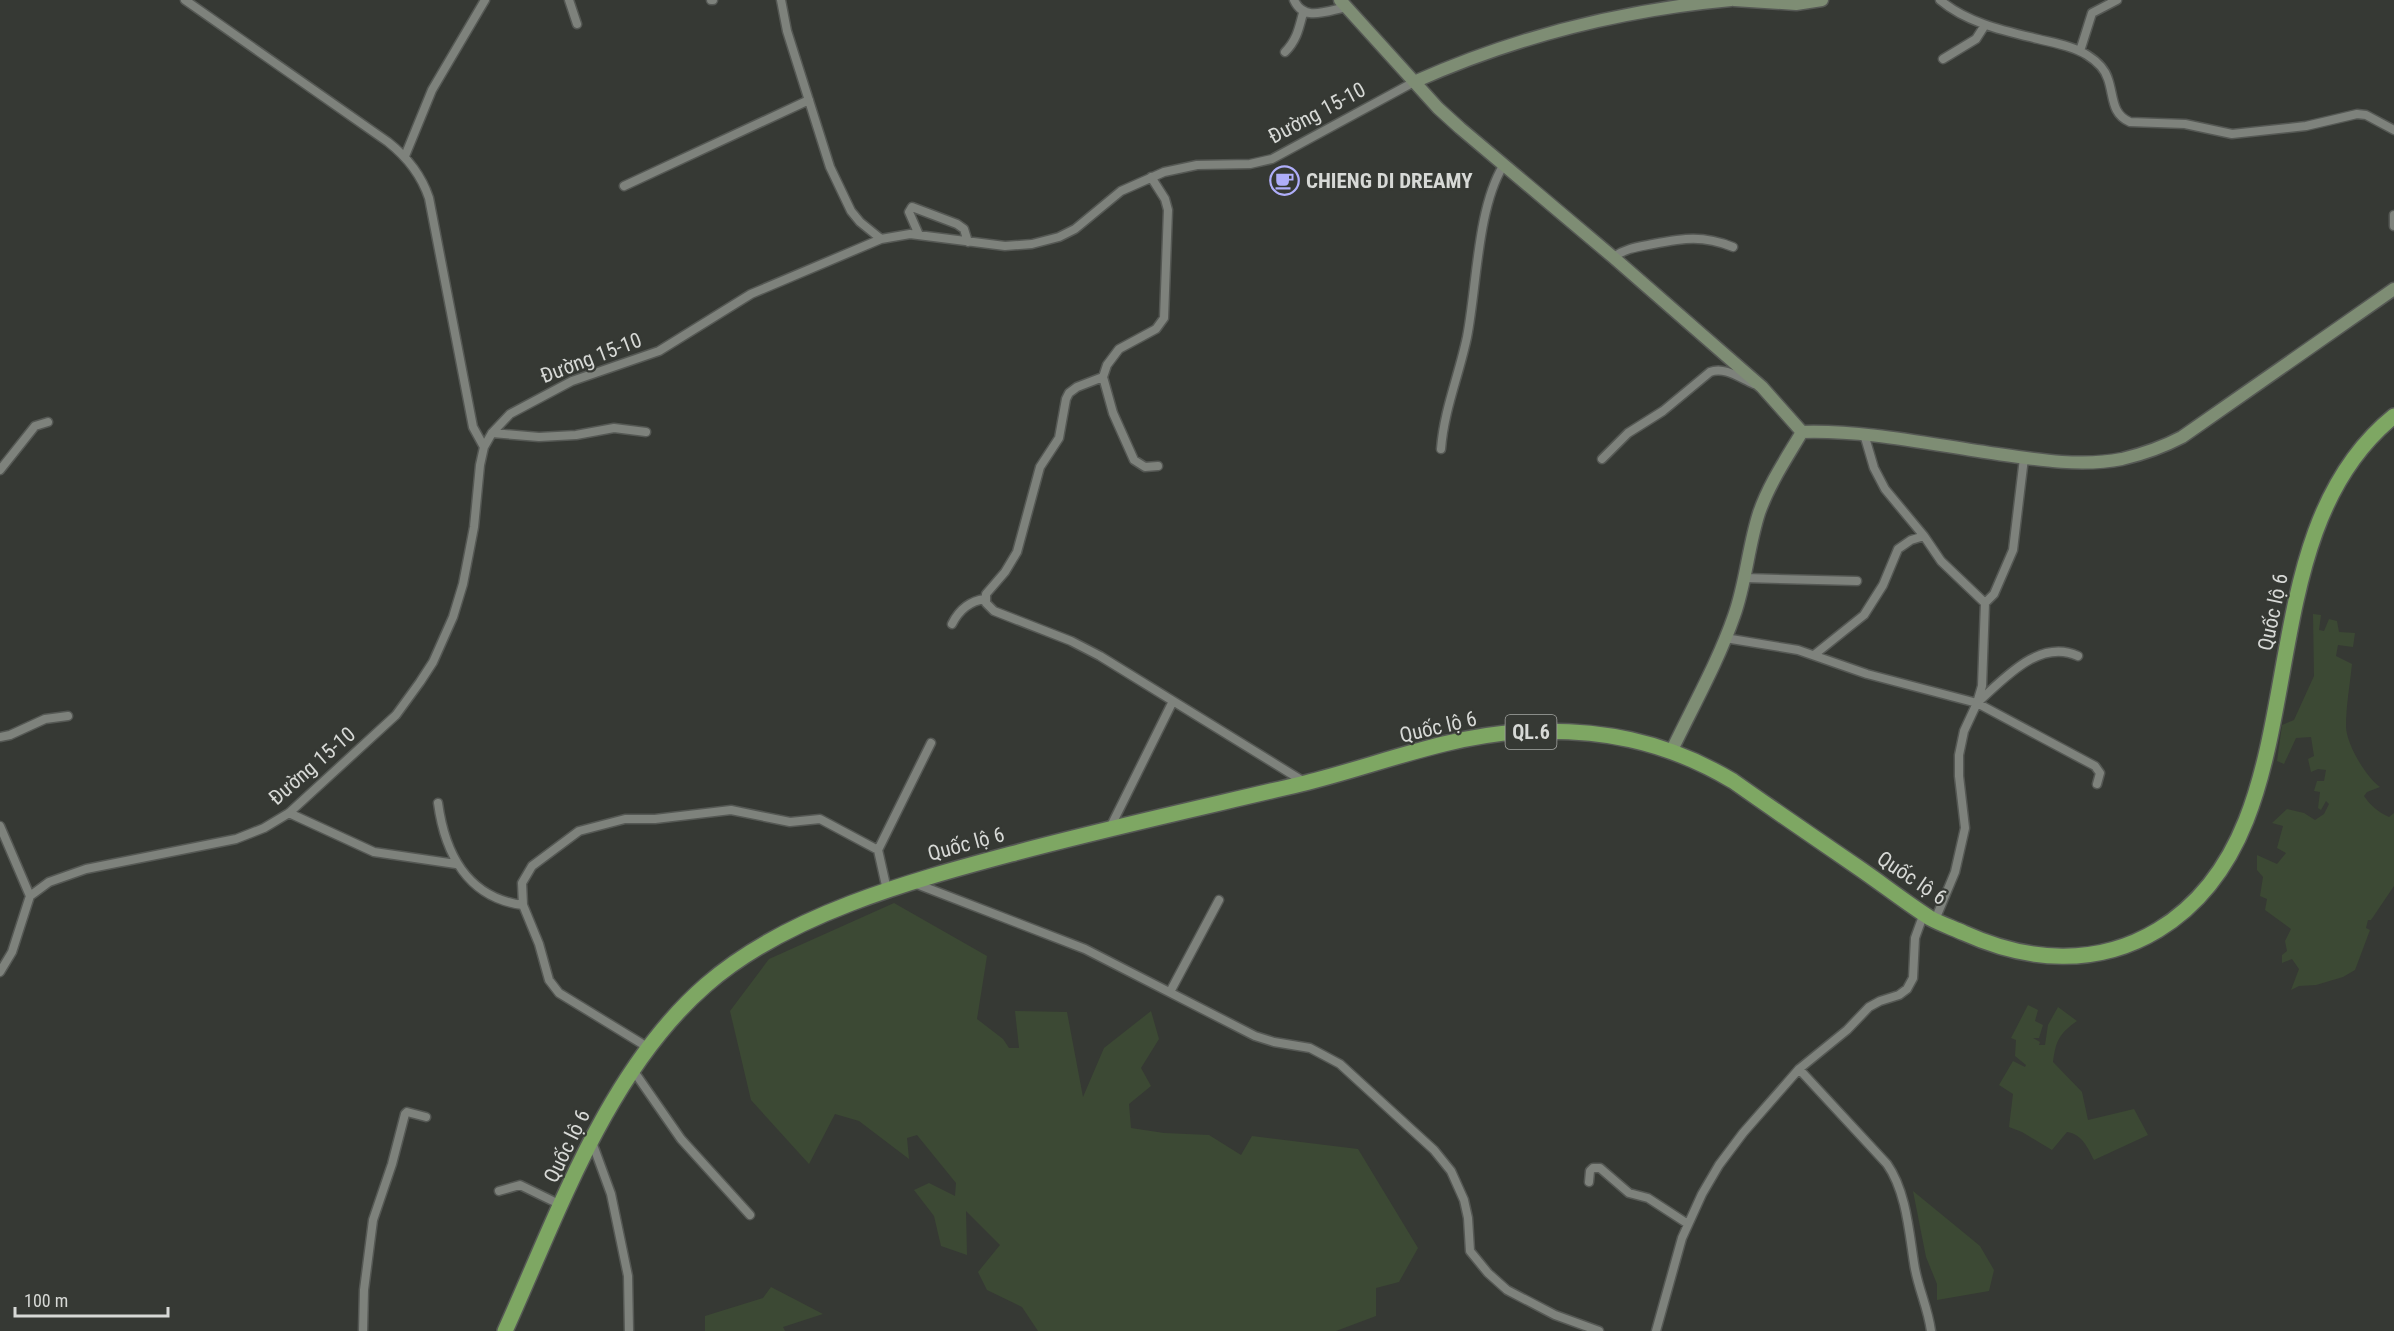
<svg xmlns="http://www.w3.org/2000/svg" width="2394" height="1331" viewBox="0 0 2394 1331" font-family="'Roboto Condensed',sans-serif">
	<rect width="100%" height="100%" fill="#363934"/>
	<path fill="#3c4934" d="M2313 614 2321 615 2319 630 2324 631 2329 619 2337 621 2339 632 2355 633 2353 647 2338 645 2336 656 2352 664C2350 684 2346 706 2346 726 2346 744 2366 777 2380 787L2367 792 2364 796C2370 805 2378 812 2389 817L2394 813V886L2371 920H2368L2366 928 2370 930 2355 970 2343 977 2316 985 2299 986 2291 990 2299 969 2292 959 2282 963V955L2287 951 2285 941 2291 929 2265 910 2267 899 2260 896 2263 877 2257 870V855L2277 864 2286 853 2277 848 2283 826 2272 823 2287 809 2304 813 2315 820 2324 814 2329 804 2326 801 2321 810 2318 808 2320 792 2314 791 2317 781H2324L2326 770 2318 769 2311 772 2308 759 2314 756 2311 737 2296 738 2284 764 2277 761 2282 725 2294 720 2314 676Z
		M894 903 987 956 977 1019 1003 1039 1009 1048H1019L1015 1011 1067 1012 1083 1097 1104 1048 1151 1011 1159 1039 1141 1068 1151 1086 1129 1104 1131 1128 1164 1133 1209 1135 1241 1155 1252 1136 1358 1149 1418 1248 1399 1282 1376 1288V1316L1336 1331H1038L1022 1307 987 1290 978 1272 1000 1245 966 1211 967 1255 941 1246 934 1216 914 1190 929 1183 955 1196 956 1183 917 1135 907 1138 909 1159 859 1121 835 1114 809 1164 751 1100 730 1011 769 959Z
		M2028 1005 2038 1010 2035 1021 2043 1025 2039 1038H2033L2040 1042 2039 1045H2045L2048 1025 2058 1007 2077 1021C2059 1034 2056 1040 2053 1062L2082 1092 2088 1120 2134 1109 2148 1135 2094 1160C2088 1148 2082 1134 2067 1132L2052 1150 2022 1132 2009 1127 2013 1094 1999 1085 2013 1061 2025 1067 2026 1065 2015 1056 2016 1040 2011 1038Z
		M1913 1191 1980 1246 1994 1270 1989 1291 1937 1300V1284L1926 1257Z
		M771 1287 823 1314 783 1327 785 1331H705V1316L763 1298Z"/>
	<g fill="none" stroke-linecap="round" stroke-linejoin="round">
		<defs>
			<path id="street" d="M185 0 388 142C407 157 421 174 429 198L473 427 484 447
				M569 0 577 24
				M711 0H713
				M781 0 787 31 830 167 851 211 860 222 881 239
				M1294 0C1304 22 1326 11 1347 7
				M1940 0C1967 23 2005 31 2038 39 2054 43 2073 46 2087 55 2095 60 2105 69 2108 79 2114 96 2111 114 2130 122L2185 124 2232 134 2306 126 2357 114 2366 115 2394 130
				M2080 51 2092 13 2117 0
				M1285 52C1297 40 1299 28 1303 13
				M1943 59 1976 39 1985 25
				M405 156 432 90 485 0
				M1151 177 1165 199 1168 210 1164 318 1156 329 1119 349 1107 365 1103 377 1113 413 1134 460 1145 467 1158 466
				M624 186 809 100
				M2394 215V226
				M919 235 909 212 912 207 957 224 964 229 968 242
				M1613 257C1627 248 1638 247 1653 244 1684 238 1703 235 1733 247
				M1103 377 1077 387 1069 393 1066 399 1059 438 1040 467 1017 552 1005 572 986 594V603L994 611 1071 641 1100 656 1306 783
				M492 433 539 437 576 435 614 428 646 432
				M1864 434 1874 468 1885 489 1924 536 1941 561 1985 603
				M1441 449C1444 410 1459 375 1467 337 1477 286 1477 209 1503 166
				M1602 459 1628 433 1663 411 1710 372C1724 366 1740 378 1754 384
				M0 470 35 426 48 422
				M1745 578 1857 581
				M952 624C959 610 969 601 985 599
				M1725 638 1798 650 1867 674 1977 703 2095 766 2100 773 2097 784
				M1814 655 1864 615 1883 585 1898 549 1911 540 1924 536
				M1977 703C2004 679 2039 638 2078 656
				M0 737 10 735 45 719 68 716
				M438 803C445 854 468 898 523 905
				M289 813 374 852 456 864
				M0 826 30 896
				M1110 828 1173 701
				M914 883 1085 949 1255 1036 1274 1042 1310 1048 1340 1064 1434 1150 1451 1171 1464 1200 1468 1218 1470 1251 1488 1273 1507 1290 1555 1315 1599 1331
				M887 890 878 850 931 743
				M1935 920 1955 872 1965 828 1959 776V755L1964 731 1977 703 1982 686 1985 603 1994 594 2013 550 2024 458
				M0 972 12 952 30 896 49 882 86 869 236 839 264 828 289 813 396 715 420 682 433 662 453 617 463 584 474 527 480 465 484 447 492 433 510 414 572 381 659 351 751 294 881 239 910 234 1005 246 1032 244 1059 237 1075 229 1121 191 1164 172 1197 165 1250 164 1272 159 1414 82
				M1170 992 1219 900
				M649 1048 559 993 549 980 539 944 523 905 522 883 532 866 579 831 625 819H655L731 810 790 822 820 819 878 850
				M1799 1069 1887 1164C1906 1191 1909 1231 1914 1263 1917 1286 1928 1307 1931 1331
				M633 1070 681 1139 750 1215
				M592 1142 611 1194 628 1276 629 1331
				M1589 1182 1590 1171 1593 1168H1600L1629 1193 1648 1198 1688 1224
				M499 1191 520 1185 561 1205
				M363 1331 364 1290 373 1220 392 1164 405 1114 407 1112 426 1117
				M1656 1331 1682 1238 1702 1194 1719 1165 1743 1133 1799 1069 1847 1030 1869 1007 1880 1001 1899 995 1907 989 1913 978 1915 938 1924 913"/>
			<path id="secondary" d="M1340 0 1438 108 1460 128 1613 257 1762 387 1802 432
				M1734 0 1796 4 1822 0
				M1414 82C1515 37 1622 10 1731 0
				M1672 750C1693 706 1718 662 1734 616 1746 583 1748 547 1759 513 1769 484 1786 459 1802 432 1868 430 1933 445 1998 454 2038 460 2082 467 2122 459 2143 454 2163 447 2182 437L2394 289"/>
			<path id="highway" d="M505 1331C558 1214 607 1071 706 985 786 915 910 881 1011 854 1108 828 1204 807 1301 784 1372 767 1446 736 1519 732 1599 728 1664 740 1733 781 1774 810 1815 838 1856 866 1881 883 1905 902 1930 918 1941 924 1953 928 1964 933 2028 962 2097 967 2158 930 2329 826 2235 544 2394 416"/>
		</defs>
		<use href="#street" stroke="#555854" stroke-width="11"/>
		<use href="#secondary" stroke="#555854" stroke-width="15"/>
		<use href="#highway" stroke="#555854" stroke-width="18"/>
		<use href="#street" stroke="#7e827c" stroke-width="8"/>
		<use href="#secondary" stroke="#7e8d74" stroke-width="12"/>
		<use href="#highway" stroke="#7ea763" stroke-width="15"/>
	</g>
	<defs>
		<symbol id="cafe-ring" viewBox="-11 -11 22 22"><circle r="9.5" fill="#363934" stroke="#afaefa" stroke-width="1.5"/><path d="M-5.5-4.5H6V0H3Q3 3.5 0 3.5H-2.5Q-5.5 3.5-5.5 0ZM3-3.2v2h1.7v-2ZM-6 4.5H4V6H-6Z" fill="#afaefa"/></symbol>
	</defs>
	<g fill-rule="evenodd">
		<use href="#cafe-ring" x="1268" y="164" width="33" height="33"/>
	</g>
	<g text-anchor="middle" stroke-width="4.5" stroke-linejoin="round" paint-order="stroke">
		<rect fill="#363934" stroke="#a7a9a5" stroke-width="1.5" x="1505.5" y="715" width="51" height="34" rx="4.5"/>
		<g font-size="20" font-weight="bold" fill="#d7d9d6">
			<text x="1531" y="739">QL.6</text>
		</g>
		<g font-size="21" fill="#d7d9d6" stroke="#363934">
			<text transform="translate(1317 113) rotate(-28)" y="7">Đường 15-10</text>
			<text transform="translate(591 358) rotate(-21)" y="7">Đường 15-10</text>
			<text transform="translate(2273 612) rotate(-78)" y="7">Quốc lộ 6</text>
			<text transform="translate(1438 727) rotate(-13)" y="7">Quốc lộ 6</text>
			<text transform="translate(312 766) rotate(-41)" y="7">Đường 15-10</text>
			<text transform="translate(966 844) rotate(-15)" y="7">Quốc lộ 6</text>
			<text transform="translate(1912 878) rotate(34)" y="7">Quốc lộ 6</text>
			<text transform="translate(567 1146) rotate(-64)" y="7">Quốc lộ 6</text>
		</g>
		<g font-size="21" font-weight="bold" fill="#d7d9d6" stroke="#363934" text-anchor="start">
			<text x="1306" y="188">CHIENG DI DREAMY</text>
		</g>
	</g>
	<path d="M15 1307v9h153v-9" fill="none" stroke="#d7d9d6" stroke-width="3"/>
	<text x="24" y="1307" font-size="18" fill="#d7d9d6" stroke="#363934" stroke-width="4.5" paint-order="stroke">100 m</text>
</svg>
